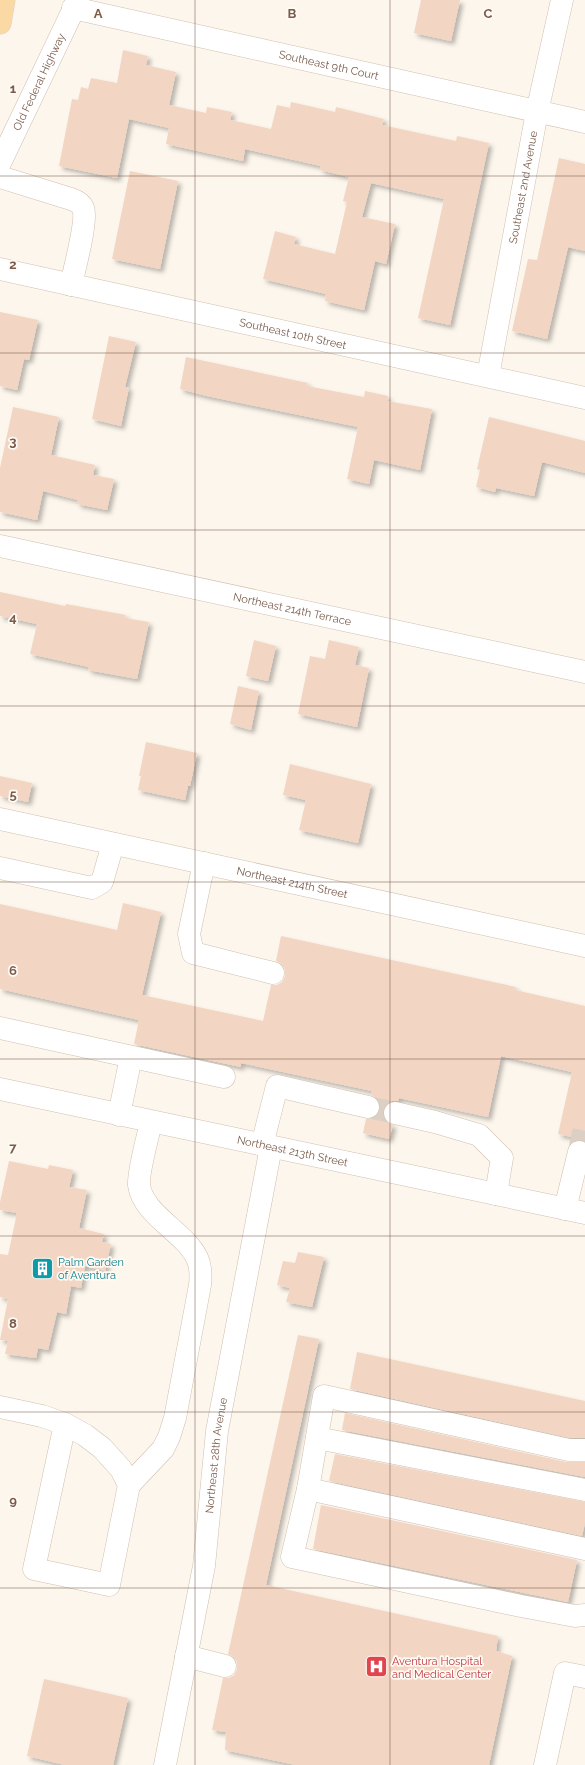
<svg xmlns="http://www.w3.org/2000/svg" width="585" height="1765" viewBox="0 0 585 1765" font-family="Raleway,sans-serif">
	<defs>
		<filter id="shadow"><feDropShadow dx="3.5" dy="3.5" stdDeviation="2" flood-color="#0004"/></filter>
	</defs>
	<rect width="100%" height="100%" fill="#fdf6ec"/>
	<path fill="#f3d5c3" filter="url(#shadow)" d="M421 0H460L451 41 414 33Z
		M123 50 148 56 146 65 176 72 169 105 206 113 207 107 232 112 230 120 271 129 277 105 290 108 291 102 335 112 336 107 384 119 382 125 456 141 457 136 489 143 450 325 418 318 444 199 371 183 362 217 395 224 386 264 375 261 364 310 325 301 326 294 263 279 275 231 296 237 294 244 335 254 347 202 343 201 349 177 320 170 321 166 245 149 243 161 166 144 169 128 129 119 117 178 59 166 72 99 78 100 81 87 88 89 91 78 117 83Z
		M559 158 585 164V251L568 247 547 339 512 331 528 259 537 260Z
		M130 171 178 181 160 269 112 259Z
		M0 312 38 320 29 360 24 359 17 390 0 386Z
		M109 336 136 342 125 387H129L121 426 92 419Z
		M186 357 308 383 307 386 364 397 365 391 388 396 387 401 432 409 420 470 374 460 369 484 347 479 358 427 207 396 180 389Z
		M13 407 59 417 51 455 95 465 93 475 114 479 107 510 77 504 78 500 43 491 37 520 0 512V468Z
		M489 417 585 441V473L542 462 534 496 496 488 495 492 476 487 480 470 477 469Z
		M0 592 65 606 66 604 126 615 125 618 149 622 137 679 88 670 89 667 30 654 37 624 0 616Z
		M254 640 276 646 268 681 246 676Z
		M329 640 359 647 355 665 369 668 357 727 298 714 310 656 325 659Z
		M238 686 259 691 251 730 230 724Z
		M146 742 197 753 190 786H188L185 800 138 790 141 776H139Z
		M290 764 371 784 358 843 299 830 306 800 283 795Z
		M0 776 32 783 28 802 0 796Z
		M123 903 161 912 142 995 263 1021 271 985H277L282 982 285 976V970L282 964 276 961 281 936 516 987 515 990 585 1006V1140L558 1134 572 1072 501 1056 488 1117 399 1098 398 1101H392L386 1104 383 1111V1117L386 1122 393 1125 389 1139 363 1133 366 1119H371L377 1116 380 1109V1104L377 1098 371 1095 372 1091 241 1063V1067L134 1044 139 1020 0 989V904L117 930Z
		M9 1161 48 1169 49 1165 73 1170 69 1187 87 1190 79 1228 104 1234 102 1242 111 1244 105 1271 85 1266 81 1288 71 1286 66 1314 57 1312 48 1350 38 1348 36 1358 5 1354 8 1341 0 1340 8 1299 0 1297V1254L8 1255 17 1213 0 1210V1202Z
		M298 1252 324 1257 312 1307 286 1302 290 1288 277 1285 283 1261 295 1263Z
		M298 1335 319 1339 266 1585 498 1636 496 1651 512 1656 489 1765H296L225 1750 226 1732 212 1730 223 1678H229L234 1675 237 1669V1662L234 1657 228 1654Z
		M357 1352 585 1401V1438H570L350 1389Z
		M345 1413 566 1462H585V1477L342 1430Z
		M335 1454 585 1502V1523L582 1536 329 1481Z
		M321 1505 577 1560 568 1602 313 1549Z
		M44 1679 128 1698 113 1765H65L27 1756Z"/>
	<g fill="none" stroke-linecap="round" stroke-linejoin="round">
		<path stroke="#dcd0c4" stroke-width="22" stroke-dasharray="22 11" stroke-linecap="butt" d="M368 1107 395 1113
			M579 1152 585 1123"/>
		<defs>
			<g id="minor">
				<path id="s1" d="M73 8 585 122"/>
				<path id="s2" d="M0 163 78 0"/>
				<path d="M0 177 71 199C76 201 81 203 83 208 88 220 74 270 71 285"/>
				<path id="s3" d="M0 269 585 398"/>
				<path id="s4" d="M488 376 537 112 562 0"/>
				<path id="s5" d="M0 546 585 672"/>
				<path id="s6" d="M0 819 585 946"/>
				<path d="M204 863 189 934 193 953 273 973"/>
				<path d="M0 868 92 888 102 882 113 844"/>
				<path d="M0 1028 224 1077"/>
				<path id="s7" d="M0 1089 585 1213"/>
				<path d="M395 1113 435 1122 479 1135 502 1158 496 1194"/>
				<path d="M119 1115 131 1057"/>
				<path d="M262 1145 277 1086 368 1107"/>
				<path d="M565 1209 579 1152"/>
				<path d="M0 1407 42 1416 65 1424 85 1435 102 1448 121 1469 129 1485 109 1585 34 1569 65 1424"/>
				<path d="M317 1438 585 1490"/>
				<path d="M585 1450H569L324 1396 308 1489 585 1549"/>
				<path d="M129 1485 163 1449 169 1437 175 1418 200 1285C201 1275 201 1266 197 1258 185 1232 143 1215 139 1185 138 1171 148 1137 151 1122"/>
				<path d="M308 1489 292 1557 521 1606 575 1616 585 1615"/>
				<path d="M186 1656 225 1666"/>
				<path id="s8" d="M165 1765 204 1566 217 1431 271 1147"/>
				<path d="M545 1765 565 1673 585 1677"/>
			</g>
			<path id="major" d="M0 23 4 0"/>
		</defs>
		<use href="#minor" stroke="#d1beb0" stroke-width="23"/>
		<use href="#major" stroke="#dad1cd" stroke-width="23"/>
		<use href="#minor" stroke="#fff" stroke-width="22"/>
		<use href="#major" stroke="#fbd9a5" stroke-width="22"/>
	</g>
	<path fill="none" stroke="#7a5c4d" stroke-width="1" stroke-opacity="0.55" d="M195 0V1765M390 0V1765M0 176H585M0 353H585M0 530H585M0 706H585M0 882H585M0 1059H585M0 1236H585M0 1412H585M0 1588H585"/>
	<defs>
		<symbol id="building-square" viewBox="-11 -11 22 22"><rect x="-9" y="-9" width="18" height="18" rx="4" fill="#0f9aa8" stroke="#fffaf3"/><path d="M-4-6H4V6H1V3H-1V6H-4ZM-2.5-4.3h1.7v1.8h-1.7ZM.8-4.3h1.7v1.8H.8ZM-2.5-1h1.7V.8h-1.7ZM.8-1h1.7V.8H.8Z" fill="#fff"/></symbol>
		<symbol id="hospital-square" viewBox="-11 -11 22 22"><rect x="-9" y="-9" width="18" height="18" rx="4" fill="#e0444e" stroke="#fffaf3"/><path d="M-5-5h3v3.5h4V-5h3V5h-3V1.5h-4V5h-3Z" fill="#fff"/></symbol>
	</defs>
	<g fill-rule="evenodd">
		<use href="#building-square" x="30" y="1256" width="25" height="25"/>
		<use href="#hospital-square" x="364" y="1654" width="25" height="25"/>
	</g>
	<g text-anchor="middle" stroke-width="3.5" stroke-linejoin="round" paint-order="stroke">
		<g font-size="11" fill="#7a5c4d" stroke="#fffaf3">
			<text dy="4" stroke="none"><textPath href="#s1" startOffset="262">Southeast 9th Court</textPath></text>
			<text dy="4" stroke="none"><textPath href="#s2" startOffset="90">Old Federal Highway</textPath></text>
			<text dy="4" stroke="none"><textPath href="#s4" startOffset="192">Southeast 2nd Avenue</textPath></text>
			<text dy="4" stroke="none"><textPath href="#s3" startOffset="300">Southeast 10th Street</textPath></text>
			<text dy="4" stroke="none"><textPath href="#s5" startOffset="299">Northeast 214th Terrace</textPath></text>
			<text dy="4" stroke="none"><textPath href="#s6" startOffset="299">Northeast 214th Street</textPath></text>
			<text dy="4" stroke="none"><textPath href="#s7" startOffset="299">Northeast 213th Street</textPath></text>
			<text dy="4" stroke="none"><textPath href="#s8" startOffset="314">Northeast 28th Avenue</textPath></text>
		</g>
		<g font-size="11" fill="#0d838f" stroke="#fffaf3" text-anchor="start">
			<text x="58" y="1266">Palm Garden<tspan x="58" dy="13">of Aventura</tspan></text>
		</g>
		<g font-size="11" fill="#be3a42" stroke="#fffaf3" text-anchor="start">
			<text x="392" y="1665">Aventura Hospital<tspan x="392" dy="13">and Medical Center</tspan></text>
		</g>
	</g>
	<g font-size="13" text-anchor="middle" font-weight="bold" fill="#7a5c4d" stroke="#fffaf3" stroke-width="3.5" stroke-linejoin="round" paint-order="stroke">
		<text x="98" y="18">A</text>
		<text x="292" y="18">B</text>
		<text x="488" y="18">C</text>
		<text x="13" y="93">1</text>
		<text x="13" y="269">2</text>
		<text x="13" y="446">3</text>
		<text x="13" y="622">4</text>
		<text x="13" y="799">5</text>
		<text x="13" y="975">6</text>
		<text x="13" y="1152">7</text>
		<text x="13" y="1328">8</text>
		<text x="13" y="1505">9</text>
	</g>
</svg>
